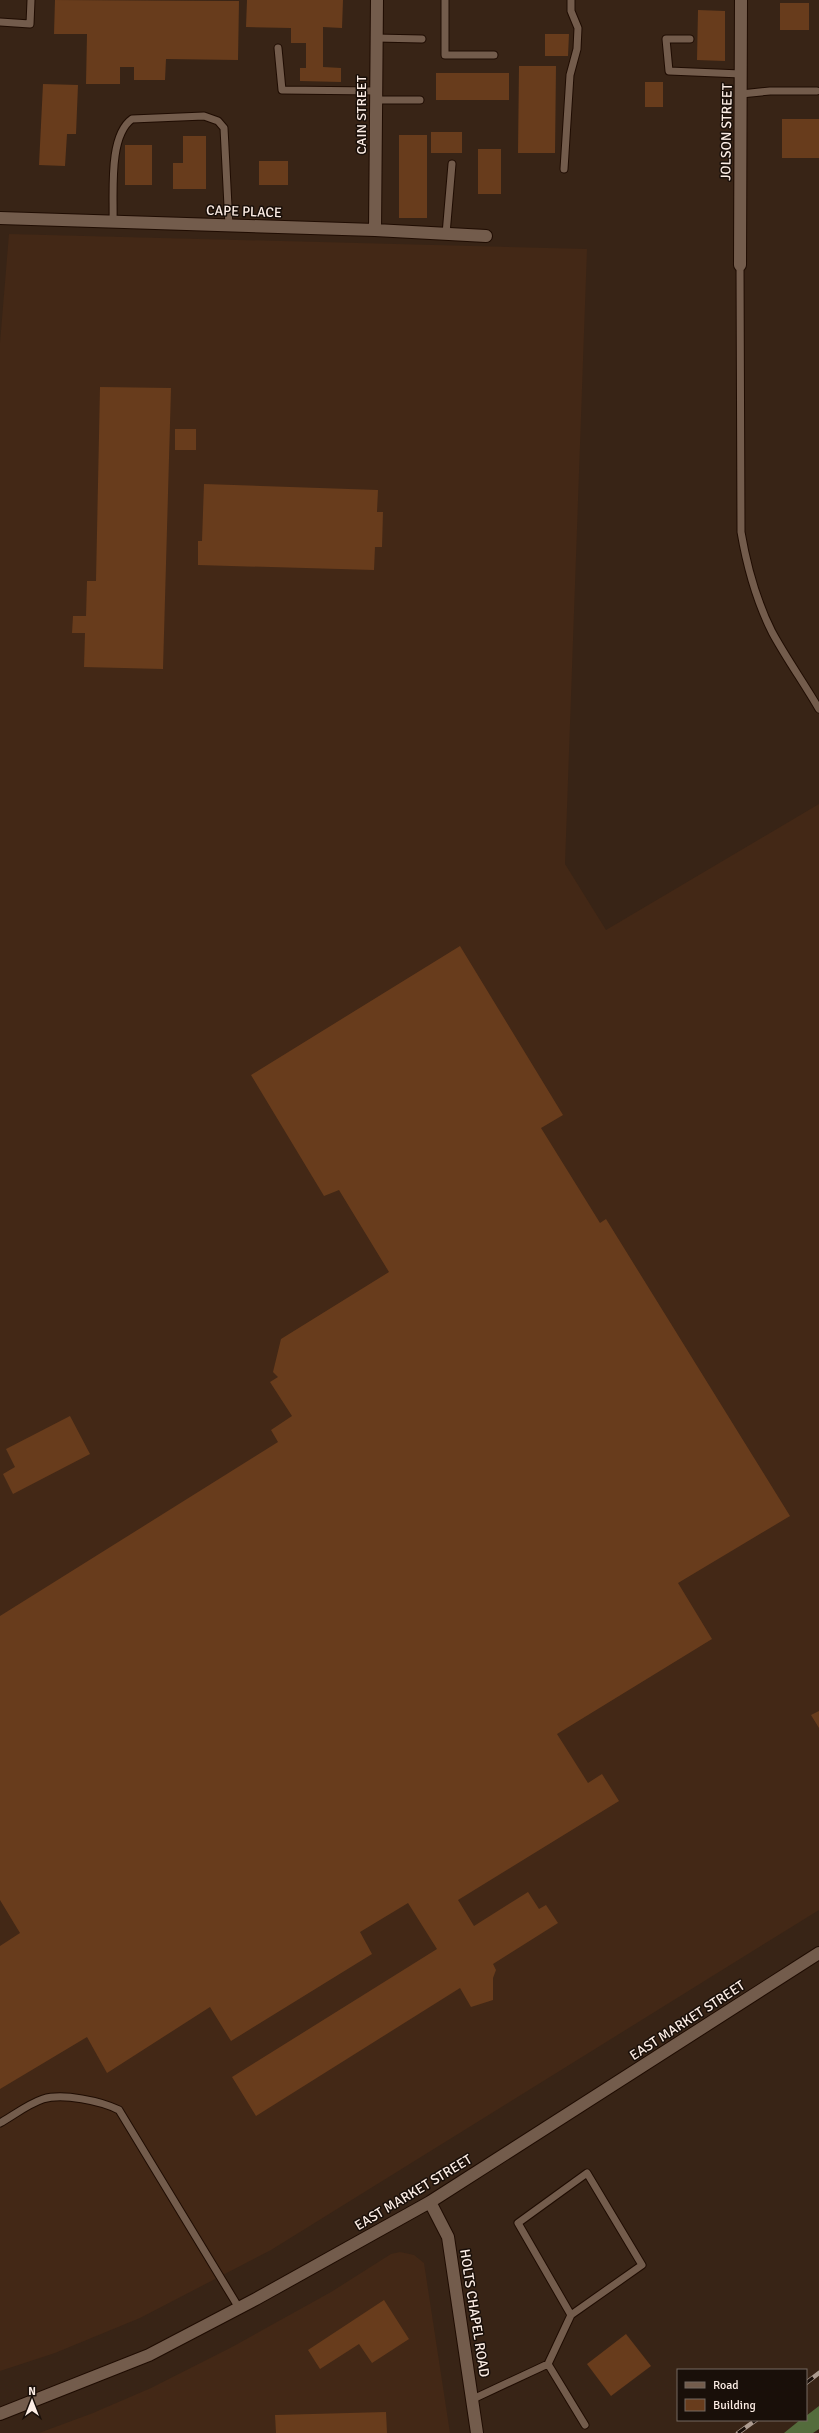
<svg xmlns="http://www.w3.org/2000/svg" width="819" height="2433" viewBox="0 0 819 2433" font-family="Signika,sans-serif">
	<rect width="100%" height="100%" fill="#382416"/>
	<path fill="#432816" d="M9 234 587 249 565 864 606 930 819 804V1910L271 2250 140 2318 55 2353 0 2371V343Z
		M400 2252 414 2255 424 2263 450 2433H39L93 2413 151 2388 232 2347 331 2292 391 2254Z"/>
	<path fill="#546c3c" d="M819 2406V2429L813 2433H784L800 2420H806V2416Z"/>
	<path fill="#683c1c" d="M55 0 239 1 238 60 166 59 165 80H134V67H120V84H86L87 34H54Z
		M247 0H343L342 28 323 27V67L341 68V82L300 81V68H306V43H291V28L246 27Z
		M780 3H809V30H780Z
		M698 10 725 11V61L697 60Z
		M545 34H569L568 56H545Z
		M519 66H556L555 153H518Z
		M436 73H509V100H436Z
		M645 82H663V107H645Z
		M43 84 78 85 76 134H67L65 166 39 165Z
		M782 119H819V158H782Z
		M431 132H462V153H431Z
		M399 135H427V218H399Z
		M183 136H206V189H173V163H183Z
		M125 145H152V185H125Z
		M478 149H501V194H478Z
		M259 161H288V185H259Z
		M100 387 171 388 163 669 84 667 85 633H72L73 616H86L87 581H96Z
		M175 429H196V450H175Z
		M204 484 378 490 377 512H383L382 547H375L374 570 198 565V541H202Z
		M460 946 563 1115 541 1128 600 1223 606 1219 790 1516 678 1583 712 1639 557 1734 588 1783 602 1774 619 1801 458 1900 474 1926 528 1892 539 1909 546 1905 558 1923 493 1964 496 1970 493 1978V2000L471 2007 460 1988 256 2116 232 2077 437 1949 408 1903 360 1932 372 1954 231 2041 210 2007 107 2073 87 2037 0 2089V1946L20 1933 0 1900V1616L278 1442 271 1430 292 1416 270 1382 278 1377 273 1372 281 1339 389 1272 339 1190 324 1196 251 1075Z
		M70 1416 90 1454 13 1494 3 1474 15 1467 6 1449Z
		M819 1711V1728L811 1715Z
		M384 2300 409 2339 372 2363 359 2344 320 2369 308 2350Z
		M626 2334 651 2366 611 2396 587 2364Z
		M386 2412 387 2433H276L275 2415Z"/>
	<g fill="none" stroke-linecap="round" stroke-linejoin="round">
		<defs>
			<path id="lane" d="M445 0V55H494
				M0 22 30 24 31 0
				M376 38 422 39
				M690 39H666L669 71 741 74
				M278 48 282 90 376 91
				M741 94 770 91H817
				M376 100H420
				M564 169 570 75 577 49 578 28 571 11V0
				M113 222C114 194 108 136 132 119L204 116 218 121 224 128 229 226
				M446 234 452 164
				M740 265 741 532C747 567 756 600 772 632 786 658 804 683 819 709
				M0 2123C14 2115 28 2104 43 2099 63 2093 101 2101 119 2110L239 2308
				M571 2315 642 2265 587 2173 518 2223 571 2315 548 2364 585 2425
				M473 2399 548 2364"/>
			<path id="street" d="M0 218 375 230 486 236
				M375 230 377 0
				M740 265 741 0"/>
			<path id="secondary" d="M430 2202 448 2237 477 2433
				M0 2414 149 2355 256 2299 430 2202 819 1953"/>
		</defs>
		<use href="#lane" stroke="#1f0c02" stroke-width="9"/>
		<use href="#street" stroke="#1f0c02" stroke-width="14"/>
		<use href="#secondary" stroke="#1f0c02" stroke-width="14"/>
		<use href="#lane" stroke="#735c4c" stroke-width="7"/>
		<use href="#street" stroke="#735c4c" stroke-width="12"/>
		<use href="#secondary" stroke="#735c4c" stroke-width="12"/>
		<defs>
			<path id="rail" d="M806 2383 819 2373
				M738 2433 756 2420"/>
		</defs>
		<use href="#rail" stroke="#ac9b90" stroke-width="4.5"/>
		<use href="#rail" stroke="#190f09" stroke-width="3" stroke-dasharray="9" stroke-linecap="butt"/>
	</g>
	<g text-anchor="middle" stroke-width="3" stroke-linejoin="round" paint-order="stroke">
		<g font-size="14" fill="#fcede5" stroke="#190f09">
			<text transform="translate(361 115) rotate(-90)" y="5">CAIN STREET</text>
			<text transform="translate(726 132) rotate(-89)" y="5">JOLSON STREET</text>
			<text transform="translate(244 211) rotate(2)" y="5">CAPE PLACE</text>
			<text transform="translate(687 2020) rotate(-33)" y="5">EAST MARKET STREET</text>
			<text transform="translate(413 2192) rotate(-31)" y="5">EAST MARKET STREET</text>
			<text transform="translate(475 2313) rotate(81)" y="5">HOLTS CHAPEL ROAD</text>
		</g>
	</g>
	<rect x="677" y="2369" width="130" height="52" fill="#190f09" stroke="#746861"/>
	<rect x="685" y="2382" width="20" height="6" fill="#735c4c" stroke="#746861"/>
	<text x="713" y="2389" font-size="12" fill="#fcede5">Road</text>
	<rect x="685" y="2399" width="20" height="12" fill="#683c1c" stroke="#746861"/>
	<text x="713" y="2409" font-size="12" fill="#fcede5">Building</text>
	<g transform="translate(32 2401)" stroke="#190f09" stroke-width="3" paint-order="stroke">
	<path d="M0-3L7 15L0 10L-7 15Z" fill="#fcede5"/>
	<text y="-6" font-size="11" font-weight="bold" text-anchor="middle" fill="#fcede5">N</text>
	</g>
</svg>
